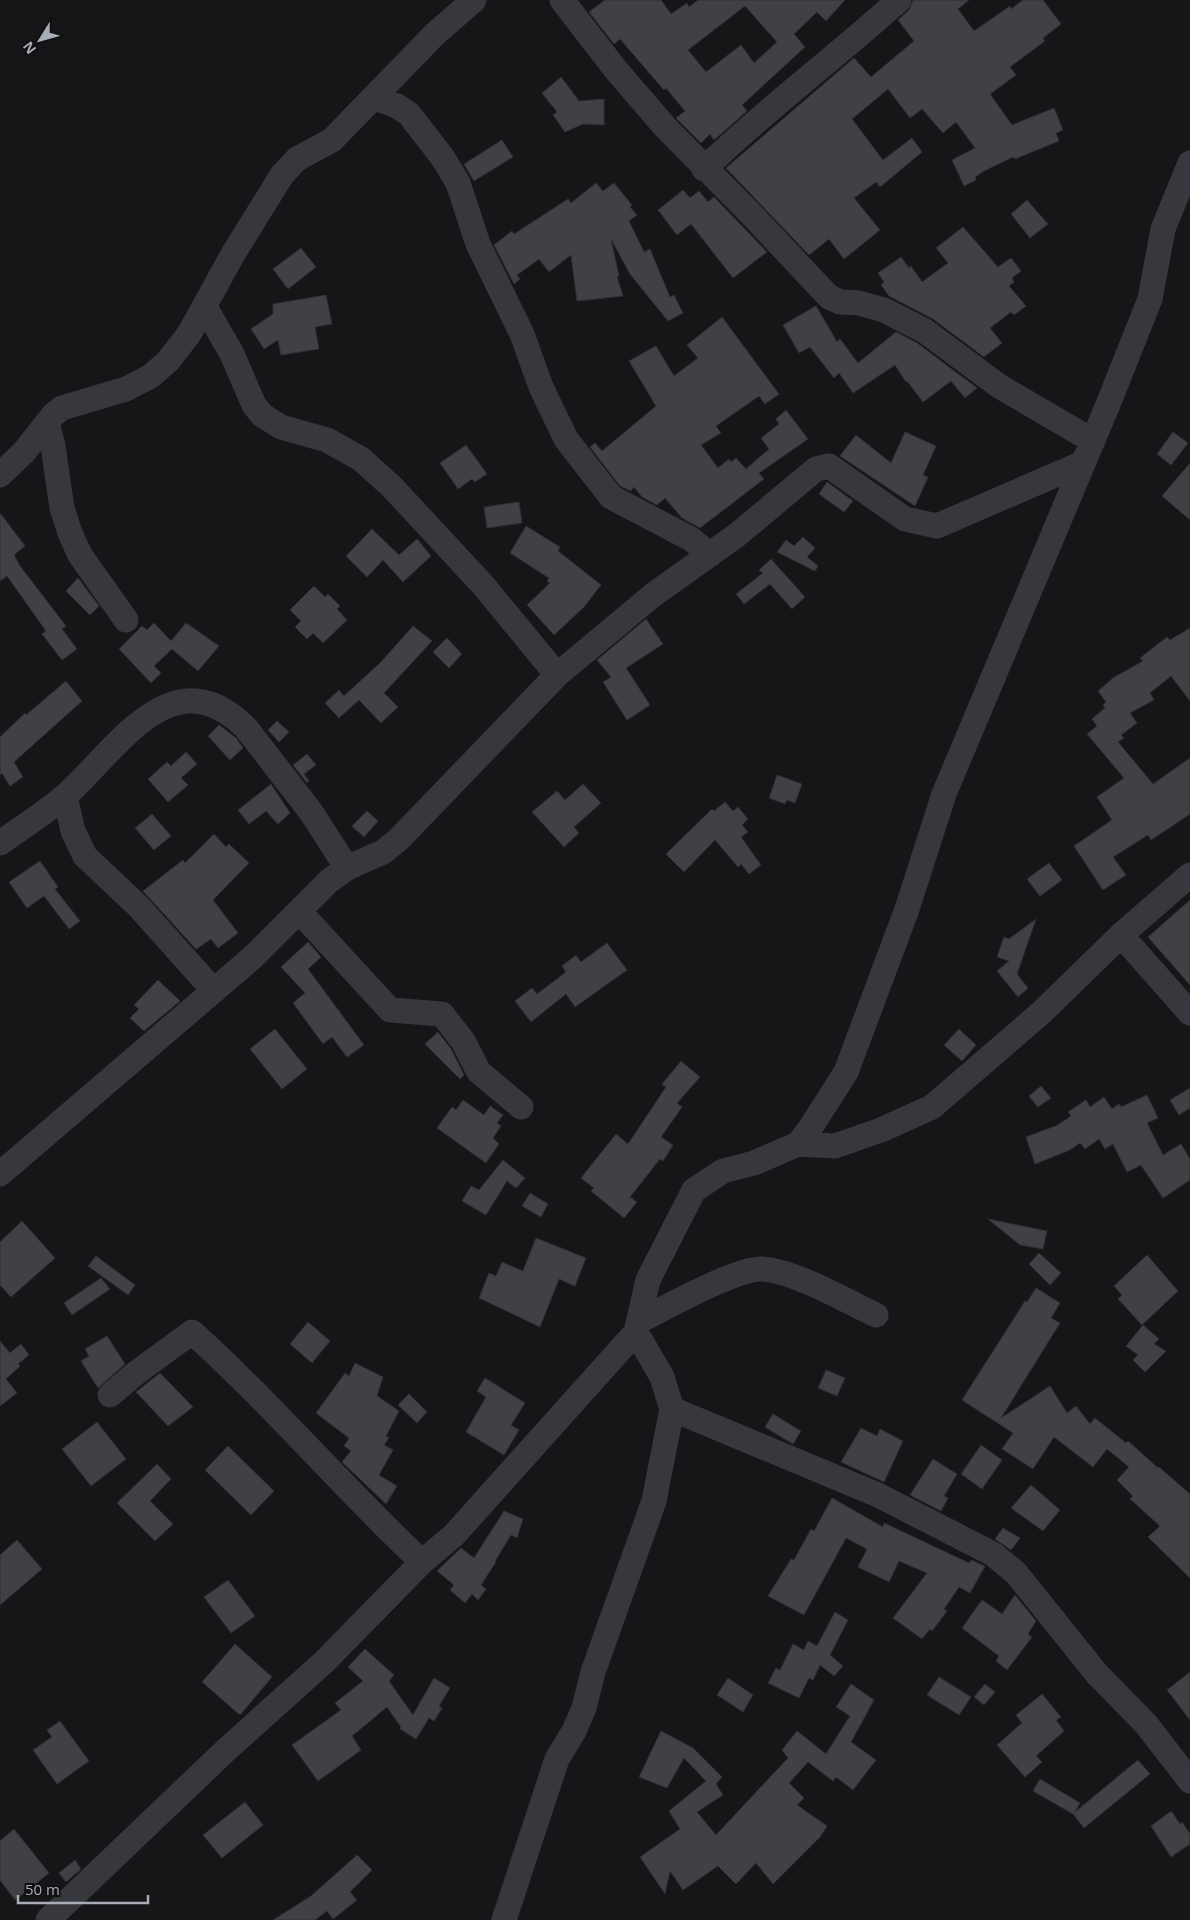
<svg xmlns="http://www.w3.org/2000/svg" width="1190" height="1920" viewBox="0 0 1190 1920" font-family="'Open Sans',sans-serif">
	<rect width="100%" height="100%" fill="#161618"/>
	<path fill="#404145" stroke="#303034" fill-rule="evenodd" d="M605 0H661L671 14 687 3 689 7 698 0H845L826 21 817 12 794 34 805 47 742 105 747 111 714 140 710 134 701 143 676 118 685 111 666 88 664 90 620 39 614 44 589 12ZM745 6 777 42 754 63 741 45 706 72 688 50Z
		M913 0H969L958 9 974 31 1010 6 1011 9 1023 0H1043L1061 24 1043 38 1045 41 1010 67 1016 75 990 94 1012 125 1054 108 1063 130 1056 133 1059 141 1015 159 1013 157 984 171 975 177 976 180 964 186 952 160 975 148 956 122 943 133 922 109 910 118 888 89 852 119 883 160 912 138 922 152 880 187 876 182 854 198 880 230 844 259 829 239 809 255 726 168 854 58 871 77 914 41 898 20 909 10Z
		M561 77 579 101 604 99V125L583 124 565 132 553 115 557 112 542 93Z
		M502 140 513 157 474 181 464 164Z
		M596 183 603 191 614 183 632 205 630 207 637 215 629 221 644 252 650 249 670 297 674 295 683 313 668 321 630 274 611 239 619 276 617 277 623 296 577 301 571 255 549 272 539 259 517 275 520 279 514 284 494 245 512 231 514 234 568 199 571 203Z
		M683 190 690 198 699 191 708 202 714 197 767 252 733 278 691 224 677 235 658 210Z
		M1027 200 1048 224 1030 238 1011 214Z
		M963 227 998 267 1011 258 1021 271 1012 278 1014 282 1009 286 1026 306 1014 315 1011 312 990 328 1002 343 984 357 933 319 889 296 881 285 884 282 878 273 901 257 909 268 911 266 922 282 948 263 936 248Z
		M301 248 316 267 288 289 273 269Z
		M326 295 332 324 315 327 319 349 281 355 278 340 264 349 251 329 273 314V304Z
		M816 306 837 342 840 339 858 363 896 332 917 343 977 388 965 398 951 381 923 402 907 381 906 382 895 365 853 393 839 373 834 378 810 347 799 353 783 325Z
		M722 317 779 394 765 404 759 396 716 426 721 433 701 445 718 468 729 459 731 462 736 458 746 469 769 449 761 438 779 424 776 419 786 410 808 439 759 473 764 479 700 528 682 518 665 498 657 505 642 497 634 487 631 491 620 486 590 447 595 443 602 451 656 406 629 361 656 346 674 376 698 358 687 345Z
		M905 432 936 446 923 475 928 477 915 506 840 456 856 435 891 463Z
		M1173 432 1188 443 1171 465 1157 454Z
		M466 445 487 474 475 482 472 479 458 489 440 463Z
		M1190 463V520L1162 496Z
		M827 482 853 501 844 512 819 494Z
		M519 502 522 523 487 528 484 507Z
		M0 513 25 546 14 555 20 566 66 626 62 629 77 649 62 660 42 634 46 631 7 576 0 581Z
		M526 526 560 547 558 551 601 585 584 607 554 635 527 605 550 583 547 581 549 578 510 553Z
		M372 529 399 555 417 539 431 556 403 582 383 560 367 577 346 556Z
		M803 537 815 548 807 557 818 566 815 571 777 552 786 540 794 546Z
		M771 559 805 597 792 609 770 584 744 604 736 594 763 573 759 570Z
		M78 578 99 606 90 615 66 591Z
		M314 586 325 597 328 594 340 606 337 609 347 620 323 643 313 633 307 639 295 627 301 621 290 610Z
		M646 619 663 644 626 668 650 705 627 720 603 682 611 677 597 660Z
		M154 623 171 641 186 623 219 646 198 671 172 649 154 666 161 673 151 683 119 649 142 626 147 630Z
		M413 626 432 641 384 693 398 707 381 723 359 700 339 718 325 703 339 690 344 696 381 662Z
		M1190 628V701L1171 676 1150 693 1154 700 1130 713 1137 723 1121 735 1124 738 1118 742 1153 784 1190 758V814L1151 840 1148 835 1113 857 1126 875 1103 890 1074 846 1112 820 1097 797 1124 778 1087 734 1097 726 1092 719 1105 708 1103 705 1106 702 1098 691 1113 678 1143 661 1140 658 1167 637 1170 640Z
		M447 638 462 654 449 668 433 652Z
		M66 681 82 701 14 762 23 777 10 786 2 773 0 775V737L25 713 26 715Z
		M277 721 289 732 279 742 268 730Z
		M219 725 236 738 243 748 230 760 208 736Z
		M186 752 197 764 181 778 188 785 168 802 148 779 167 762 171 766Z
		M307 754 316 765 304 774 309 781 307 783 293 765Z
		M777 775 802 784 795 803 787 800 785 804 769 798Z
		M271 784 290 813 278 824 266 811 249 824 238 810Z
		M583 784 601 803 574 827 579 833 564 847 532 812 557 791 565 800Z
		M725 802 733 811 738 807 748 819 742 825 748 832 741 837 761 865 749 874 741 864 738 867 715 840 684 872 666 854 712 809 714 811Z
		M367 811 378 821 364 837 352 826Z
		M152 814 171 836 154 850 135 828Z
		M214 834 226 847 229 844 249 863 213 900 238 933 218 948 211 939 196 949 143 891 183 860 185 863Z
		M40 861 58 887 55 889 80 921 69 929 44 896 27 908 9 882Z
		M1049 863 1062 880 1040 896 1027 879Z
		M1190 900V985L1148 937Z
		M1036 919 1017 974 1028 988 1018 997 997 971 1009 961 997 957 1004 937 1009 939Z
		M308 942 321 957 308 969 364 1045 347 1057 332 1037 323 1044 293 1003 305 993 281 967Z
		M607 943 627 970 575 1007 566 994 531 1022 515 1001 532 988 537 994 566 972 562 966 576 955 581 962Z
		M158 980 180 1001 144 1031 130 1018 139 1009 134 1005Z
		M275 1029 307 1069 282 1089 250 1049Z
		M959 1029 976 1045 962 1061 944 1045Z
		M438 1032 451 1049 464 1075 460 1079 425 1044Z
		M681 1061 700 1077 677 1103 682 1107 661 1137 673 1145 663 1161 660 1159 630 1197 637 1202 624 1218 591 1191 594 1188 581 1178 616 1134 628 1144 666 1087 662 1084Z
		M1041 1086 1051 1098 1038 1107 1029 1096Z
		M1190 1088V1108L1179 1115 1170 1100Z
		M1147 1095 1158 1118 1147 1123 1163 1155 1181 1144 1190 1159V1180L1163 1198 1141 1165 1127 1172 1113 1144 1105 1149 1099 1139 1085 1149 1080 1143 1070 1150 1035 1164 1026 1137 1058 1125 1071 1116 1068 1112 1086 1100 1090 1107 1104 1097 1112 1109 1119 1104 1121 1107Z
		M463 1100 484 1115 490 1106 503 1115 497 1123 501 1126 493 1138 499 1144 486 1163 437 1128 452 1107 456 1110Z
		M503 1160 525 1178 516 1188 507 1181 486 1215 462 1201 471 1186 479 1190Z
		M530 1193 548 1204 541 1217 522 1206Z
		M988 1219 1047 1231 1043 1249 1020 1245Z
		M22 1221 55 1258 11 1297 0 1285V1242Z
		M536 1238 586 1258 575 1286 559 1279 540 1327 479 1298 489 1273 496 1276 502 1262 523 1271Z
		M1039 1253 1061 1273 1050 1285 1029 1264Z
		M1147 1255 1178 1291 1142 1325 1118 1299 1122 1295 1114 1286Z
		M96 1256 135 1285 128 1295 88 1266Z
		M101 1278 110 1289 72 1315 64 1303Z
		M1036 1288 1060 1303 1051 1318 1060 1323 1001 1418 1050 1386 1067 1413 1076 1406 1090 1424 1095 1418 1126 1443 1128 1441 1158 1468 1159 1467 1190 1494V1578L1148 1537 1160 1526 1130 1499 1133 1496 1117 1480 1129 1467 1107 1449 1093 1467 1054 1437 1033 1469 1002 1449 1013 1433 962 1400 1025 1301 1027 1302Z
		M308 1322 330 1341 312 1363 290 1344Z
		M1143 1325 1159 1339 1154 1344 1166 1351 1145 1372 1133 1360 1138 1355 1126 1346Z
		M107 1336 125 1364 98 1388 81 1361 89 1356 85 1349Z
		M0 1341 10 1353 21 1344 29 1355 18 1364 20 1366 6 1379 17 1393 0 1406Z
		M355 1363 383 1377 377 1396 399 1411 386 1436 389 1438 384 1445 393 1450 379 1475 397 1486 386 1504 342 1462 351 1451 344 1446 349 1438 316 1413 345 1373 349 1376Z
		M826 1370 845 1378 837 1396 818 1388Z
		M160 1373 193 1407 168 1426 136 1392Z
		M485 1378 525 1403 511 1425 519 1430 504 1455 466 1432 486 1397 477 1391Z
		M409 1394 427 1412 417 1423 398 1405Z
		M773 1414 801 1431 793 1444 765 1427Z
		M97 1422 126 1459 91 1486 62 1449Z
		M861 1428 877 1436 880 1429 903 1441 884 1482 841 1462Z
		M981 1445 1002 1460 982 1489 961 1474Z
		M228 1446 274 1491 251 1515 205 1470Z
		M933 1459 957 1474 944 1496 948 1498 941 1511 910 1495Z
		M157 1464 171 1479 150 1501 173 1524 155 1541 117 1503Z
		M1031 1485 1060 1510 1043 1531 1011 1508Z
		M832 1498 883 1527 884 1523 969 1563 971 1560 985 1566 970 1593 959 1587 944 1609 947 1611 932 1631 930 1629 922 1639 893 1618 927 1573 899 1561 889 1582 858 1567 867 1549 846 1538 804 1615 768 1596 791 1559 794 1560 811 1529 814 1531Z
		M504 1511 523 1519 517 1538 511 1535 495 1561 496 1562 481 1585 486 1589 478 1600 472 1594 465 1603 450 1590 454 1585 437 1571 461 1548 474 1558Z
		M1003 1528 1020 1538 1011 1550 995 1539Z
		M17 1540 42 1569 0 1605V1555Z
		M228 1580 255 1616 231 1633 204 1597Z
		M1015 1595 1036 1621 1028 1634 1032 1637 1007 1670 996 1661 999 1656 962 1628 982 1600 1002 1614Z
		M835 1612 848 1620 830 1655 843 1666 834 1676 820 1665 813 1680 809 1678 799 1698 768 1683 776 1668 780 1670 793 1644 804 1650 808 1641 817 1646Z
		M235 1644 272 1677 240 1715 202 1682Z
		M365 1649 394 1675 389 1681 413 1715 434 1678 450 1688 439 1706 442 1708 434 1721 429 1718 416 1739 400 1729 401 1727 387 1707 352 1736 361 1750 318 1781 292 1745 341 1710 335 1703 363 1681 348 1667Z
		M1190 1672V1720L1167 1690Z
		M939 1677 971 1697 959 1715 927 1695Z
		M728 1678 753 1695 743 1712 717 1695Z
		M851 1684 874 1700 851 1742 876 1760 853 1790 836 1777 833 1781 808 1762 789 1783 804 1798 797 1805 827 1826 820 1837 773 1884 756 1863 736 1884 718 1866 683 1890 670 1871 665 1894 640 1857 680 1829 669 1811 706 1781 684 1758 667 1788 639 1777 661 1731 693 1748 722 1777 716 1784 723 1795 697 1812 716 1835 788 1758 782 1750 797 1731 826 1754 850 1716 836 1707Z
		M985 1684 995 1692 984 1705 974 1697Z
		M1042 1694 1061 1717 1056 1720 1064 1731 1036 1756 1042 1762 1025 1777 997 1745 1022 1723 1016 1715Z
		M60 1721 89 1761 57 1784 33 1750 52 1737 47 1730Z
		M1138 1760 1150 1774 1084 1828 1073 1814 1033 1791 1040 1779 1080 1803 1075 1812Z
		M245 1802 263 1825 222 1858 203 1835Z
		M1170 1812H1172L1180 1824 1182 1822 1190 1834V1844L1171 1857 1151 1826Z
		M14 1829 49 1873 15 1900 0 1880V1841Z
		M357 1855 372 1870 350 1892 357 1900 333 1919 327 1911 315 1920H273L311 1896Z
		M75 1860 81 1869 66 1882 59 1873Z"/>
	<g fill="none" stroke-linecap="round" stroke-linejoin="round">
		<path stroke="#37383d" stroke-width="25" d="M562 0 616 70 666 128 752 215 829 297 840 302 859 303 884 310 925 331 999 386 1093 441
			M375 98 397 106 409 114 443 158 458 183 478 244 522 334 541 387 566 439 611 497 691 539 710 555
			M704 169C766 109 835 58 899 0
			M205 307 232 354 254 405 262 415 281 427 327 440 361 459 392 487 483 585 557 675
			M47 423 53 446 62 508 70 533 80 555 126 620
			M0 475 24 452 54 414 62 408 126 389 151 376 168 361 189 334 233 254 282 175 297 159 332 140 435 34 474 0
			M65 796 73 831 85 856 139 907 214 991
			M0 843C21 828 45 813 65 796 117 750 172 654 246 728L311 812 347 868
			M299 911 390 1010 442 1014 463 1041 479 1072 521 1107
			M1121 935 1190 1013
			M798 1144 835 1146 881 1130 932 1107 1042 1012 1121 935 1190 875
			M0 1174 253 957 329 881 347 868 383 852 398 840 557 675 653 595 737 535 816 469 829 466 905 519 937 526 1083 463
			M639 1321C666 1308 736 1268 762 1269 795 1271 846 1301 876 1315
			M110 1395 136 1373 192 1332C273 1405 343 1488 422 1562
			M672 1409 878 1495 993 1554 1016 1573 1097 1674 1146 1724 1190 1781
			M48 1920 225 1751 324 1662 422 1562 454 1535 636 1332
			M504 1920 557 1759 574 1731 584 1708 593 1672 654 1501 672 1409 662 1377 636 1332 648 1280 694 1190 723 1171 754 1163 798 1144 809 1130 846 1072 907 909 944 794 1109 402 1150 299 1163 229 1190 163"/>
	</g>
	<g transform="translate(40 40) rotate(233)" stroke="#111113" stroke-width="4" paint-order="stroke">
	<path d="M0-4L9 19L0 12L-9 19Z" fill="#a8adb8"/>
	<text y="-8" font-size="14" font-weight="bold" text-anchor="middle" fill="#a8adb8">N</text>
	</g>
	<path d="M18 1895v8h130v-8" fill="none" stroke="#a8adb8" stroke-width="2.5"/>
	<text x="25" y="1895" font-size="15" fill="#a8adb8" stroke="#111113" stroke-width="4" paint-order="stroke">50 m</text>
</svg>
